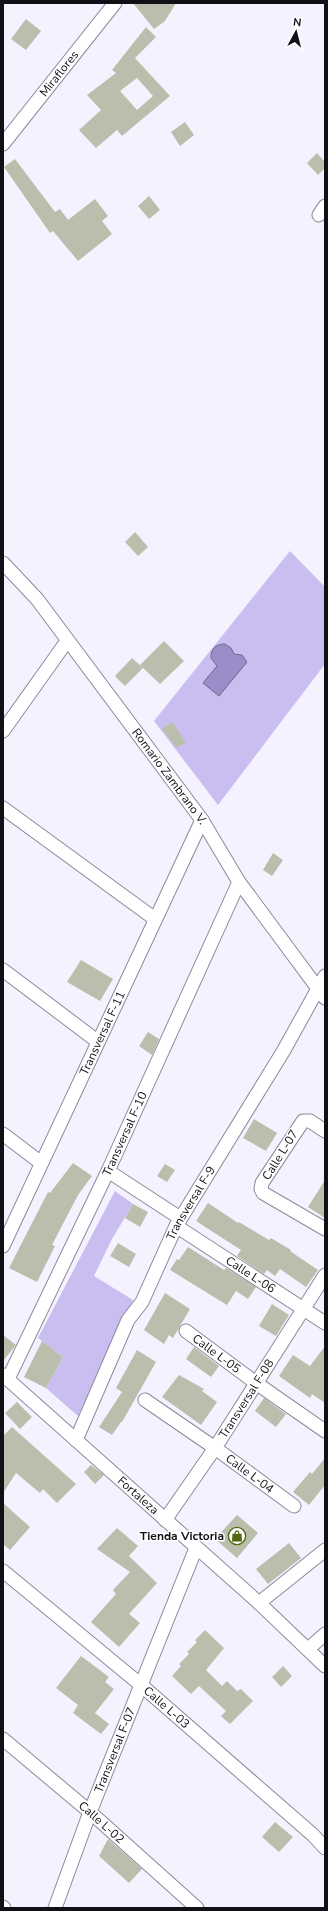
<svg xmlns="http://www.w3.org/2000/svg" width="328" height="1911" viewBox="0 0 328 1911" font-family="'Nunito Sans',sans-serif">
	<rect width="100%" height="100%" fill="#f4f2fe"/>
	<path fill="#cabef0" d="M290 551 325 587V664L218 805 154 721Z
		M115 1191 133 1204 112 1239 94 1276 133 1300C113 1338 96 1377 78 1416L46 1388 63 1357 38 1338Z"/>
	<path fill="#9b8dc7" stroke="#726892" d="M225 644 231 648 234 654 242 655 247 662 219 696 203 683 217 666 211 658C211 649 215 644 225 644Z"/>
	<path fill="#b9bfac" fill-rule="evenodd" d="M133 3H176L165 21 154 29Z
		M26 19 41 31 26 50 11 39Z
		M146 27 156 37 135 58 170 96 122 136 117 130 96 148 79 130 101 110 87 95 116 73 112 70ZM137 78 153 96 137 110 120 91Z
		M185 122 194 135 180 146 171 132Z
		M317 153 325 162V168L318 175 307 163Z
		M15 159 55 212 60 209 68 220 95 199 108 216 102 221 112 234 78 261 53 231 50 233 4 167Z
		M149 196 160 210 149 219 138 206Z
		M135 532 148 547 138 556 125 542Z
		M164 641 184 661 160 684 140 665Z
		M132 658 143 668 125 686 115 676Z
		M172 722 186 742 177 748 162 729Z
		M273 853 283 860 272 876 263 870Z
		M81 960 113 979 100 1001 67 982Z
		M148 1032 159 1039 152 1055 139 1046Z
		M254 1119 277 1133 266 1151 243 1138Z
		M73 1163 92 1176 78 1195 52 1245 55 1246 37 1282 9 1268 48 1192 50 1193Z
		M165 1164 175 1170 167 1182 157 1176Z
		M325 1180V1218L308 1207Z
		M208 1203 238 1223 239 1222 269 1240 271 1238 291 1250 290 1251 318 1270 306 1287 280 1269 275 1276 267 1270 264 1274 237 1256 241 1250 196 1221Z
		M133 1204 148 1212 140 1227 125 1218Z
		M118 1243 136 1254 129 1267 110 1256Z
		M188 1247 224 1270 226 1268 256 1287 248 1299 236 1291 227 1305 170 1270 177 1259 179 1260Z
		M165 1293 190 1309 173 1338 169 1335 164 1344 144 1330Z
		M272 1304 289 1315 276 1336 259 1326Z
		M3 1335 16 1345 3 1361Z
		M42 1341 63 1357 46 1388 24 1377Z
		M325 1346V1403L312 1394 310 1398 279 1376 293 1355 310 1366Z
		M194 1347 219 1366 211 1377 186 1359Z
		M137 1350 156 1362 122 1422H121L112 1435 99 1427 122 1392 116 1388Z
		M179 1375 204 1389 202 1391 217 1402 201 1425 162 1397Z
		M264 1398 286 1414 276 1427 255 1411Z
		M17 1402 32 1417 20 1429 5 1413Z
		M12 1427 76 1484 57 1503 43 1489 40 1493 16 1473 3 1493V1436Z
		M325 1458V1485L309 1505 293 1492 310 1472 312 1474Z
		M91 1465 104 1475 95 1484 84 1472Z
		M3 1503 30 1527 10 1550 3 1544Z
		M237 1515 258 1533 237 1558 215 1539Z
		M117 1528 138 1546 129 1556 157 1583 129 1614 140 1623 119 1647 91 1622 116 1594 113 1590 130 1572 97 1549Z
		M289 1543 301 1558 268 1584 256 1569Z
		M205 1630 224 1648 206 1670 222 1686 227 1681 237 1691 241 1689 253 1701 230 1724 221 1716 226 1711 199 1686 191 1694 172 1676 181 1666 179 1664 189 1654 187 1652 197 1642 195 1640Z
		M81 1656 109 1677 105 1682 114 1689 95 1713 109 1724 101 1734 73 1713 78 1705 56 1688Z
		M283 1666 292 1676 281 1687 272 1677Z
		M275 1822 293 1837 279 1852 262 1837Z
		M108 1839 142 1869 129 1883 99 1856Z"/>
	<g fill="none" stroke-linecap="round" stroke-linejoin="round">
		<defs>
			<g id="street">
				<path id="s1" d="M3 144 115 3"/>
				<path d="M319 215 325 206"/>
				<path id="s2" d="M3 563 37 599 202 820 239 882 325 998"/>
				<path d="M3 731 67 641"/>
				<path d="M3 808 155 919"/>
				<path d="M3 970 97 1041"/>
				<path d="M325 1131 310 1121H303L262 1183 261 1189 263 1193 325 1229"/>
				<path d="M3 1134 41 1163"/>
				<path d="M108 1171 180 1218"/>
				<path id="s3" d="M176 1226 325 1323"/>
				<path id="s4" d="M3 1246 202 820"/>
				<path id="s5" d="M186 1331 256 1383 325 1431"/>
				<path id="s6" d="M3 1375 8 1379 108 1171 239 882"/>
				<path id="s7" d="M3 1375 259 1603 325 1666"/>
				<path id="s8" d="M145 1400 215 1448 294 1506"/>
				<path id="s9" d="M76 1440 128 1320 142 1302 176 1226 284 1050 325 976"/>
				<path id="s10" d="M165 1520 215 1448 325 1275"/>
				<path id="s11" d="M3 1571 141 1685 313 1835 325 1848"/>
				<path d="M259 1603 325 1550"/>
				<path d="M308 1649 325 1634"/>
				<path id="s12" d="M3 1739 90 1812 197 1908"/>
				<path d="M3 1907 4 1908"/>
				<path id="s13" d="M55 1908 90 1812 196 1548"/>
			</g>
		</defs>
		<use href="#street" stroke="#8d899b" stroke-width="15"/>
		<use href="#street" stroke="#fff" stroke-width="13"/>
	</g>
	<defs>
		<symbol id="shop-ring" viewBox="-11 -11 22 22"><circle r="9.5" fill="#fff" stroke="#536611" stroke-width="1.5"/><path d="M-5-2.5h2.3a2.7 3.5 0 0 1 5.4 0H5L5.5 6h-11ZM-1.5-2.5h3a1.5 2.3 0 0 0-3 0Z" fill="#536611"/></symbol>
	</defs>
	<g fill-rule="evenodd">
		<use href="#shop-ring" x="227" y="1526" width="20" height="20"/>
	</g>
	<g text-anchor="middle" stroke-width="3" stroke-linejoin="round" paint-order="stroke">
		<g font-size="12" fill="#121017" stroke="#fff">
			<text dy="4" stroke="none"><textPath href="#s1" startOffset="90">Miraflores</textPath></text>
			<text dy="4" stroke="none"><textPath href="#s2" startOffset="271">Romario Zambrano V.</textPath></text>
			<text dy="4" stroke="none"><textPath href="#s4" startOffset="235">Transversal F-11</textPath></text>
			<text dy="4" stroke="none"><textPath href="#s6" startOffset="278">Transversal F-10</textPath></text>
			<text transform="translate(280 1155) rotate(-58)" y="4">Calle L-07</text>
			<text dy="4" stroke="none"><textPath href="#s9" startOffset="264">Transversal F-9</textPath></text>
			<text dy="4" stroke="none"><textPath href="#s3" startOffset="89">Calle L-06</textPath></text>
			<text dy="4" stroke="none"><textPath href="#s5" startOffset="38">Calle L-05</textPath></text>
			<text dy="4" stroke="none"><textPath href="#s10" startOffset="146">Transversal F-08</textPath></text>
			<text dy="4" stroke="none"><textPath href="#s8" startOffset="128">Calle L-04</textPath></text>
			<text dy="4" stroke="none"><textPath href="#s7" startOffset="181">Fortaleza</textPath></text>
			<text dy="4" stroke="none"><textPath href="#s11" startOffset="213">Calle L-03</textPath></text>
			<text dy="4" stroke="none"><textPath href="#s13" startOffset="169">Transversal F-07</textPath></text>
			<text dy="4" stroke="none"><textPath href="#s12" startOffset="129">Calle L-02</textPath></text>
		</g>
		<g font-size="12" font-weight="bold" fill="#121017" stroke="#fff" text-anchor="end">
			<text x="224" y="1540">Tienda Victoria</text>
		</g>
	</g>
	<rect width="328" height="1911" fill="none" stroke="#121017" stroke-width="8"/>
	<g transform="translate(296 32) rotate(7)" stroke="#ffffff" stroke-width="3" paint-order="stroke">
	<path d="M0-3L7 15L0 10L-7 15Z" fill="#121017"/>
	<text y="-6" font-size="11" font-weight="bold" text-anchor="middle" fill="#121017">N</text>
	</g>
</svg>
